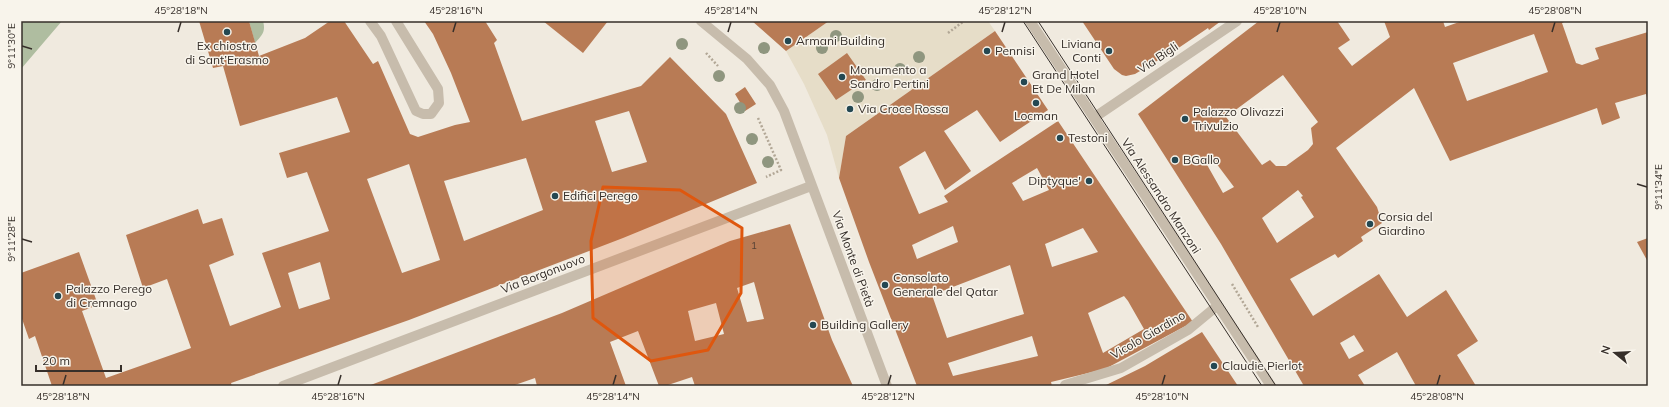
<svg xmlns="http://www.w3.org/2000/svg" width="1669" height="407" viewBox="0 0 1669 407" font-family="Mulish,sans-serif">
	<rect width="100%" height="100%" fill="#f0eadf"/>
	<path fill="#afbda0" d="M21 21H62L21 69Z
		M249 21H263C266 32 262 35 255 43Z"/>
	<path fill="#e6ddc8" d="M829 21H988L995 31 846 136 839 178 827 135 804 84 786 51Z"/>
	<path fill="#b87b55" fill-rule="evenodd" d="M199 21H249L259 56 305 38 330 21H344L373 64 378 61 410 134 418 137 455 125 470 122 451 73 433 34 424 21H485L497 40 494 43 522 121 641 86 670 57 726 114 757 183 623 238 409 320 231 383 232 386H52L35 336 29 339 21 316V273L79 252 98 305 82 311 106 378 191 348 167 279 143 288 126 235 198 209 203 224 222 218 234 255 209 265 230 326 281 307 262 253 329 231 307 172 287 178 279 153 350 132 337 97 240 126 223 66 213 68ZM629 111 647 162 612 172 595 121ZM526 158 543 210 464 241 444 181ZM409 164 440 260 402 273 367 179ZM320 262 330 299 299 309 288 273Z
		M543 21H608L583 53Z
		M752 21H829L786 51Z
		M1082 21H1221L1209 30 1208 28 1177 49 1135 74 1126 76 1122 75 1114 69Z
		M1259 21H1337L1350 40 1338 48 1352 66 1390 37 1384 21H1443L1445 27 1462 21H1566L1562 23 1576 63 1582 65 1599 59 1595 48 1648 32V101L1646 94 1615 103 1620 118 1602 125 1597 108 1450 161 1414 88 1336 148 1377 207 1382 223 1361 237 1363 241 1338 258 1335 254 1290 279 1313 316 1379 274 1407 317 1446 290 1478 341 1457 355 1476 386H1416L1397 352 1358 375 1365 386H1304L1221 244 1138 114ZM1534 34 1548 72 1467 101 1453 63ZM1283 75 1318 122 1311 128 1313 144 1308 150 1286 166H1276L1270 160 1262 165 1226 117ZM1213 159 1234 187 1223 193 1206 163ZM1298 190 1303 196 1301 197 1314 217 1277 243 1262 218ZM1354 335 1364 351 1349 359 1340 343Z
		M995 31 1048 110 1000 142 977 110 944 131 971 171 945 190 925 151 899 167 919 214 948 202 944 196 1058 121 1193 322 1105 369 1051 382 1052 386H917L869 262 839 178 846 136ZM1037 168 1049 190 1023 201 1012 183ZM953 226 958 242 917 259 912 245ZM1083 228 1098 252 1052 267 1045 244ZM1010 265 1024 314 947 338 932 295ZM1124 296 1128 301 1144 329 1103 353 1088 313ZM1032 336 1038 356 953 376 948 363Z
		M847 53 866 80 836 100 818 74Z
		M745 87 756 104 745 111 735 94Z
		M790 224 832 340 853 386H695L692 377 665 386H659L638 331 610 342 626 386H537L535 378 512 386H368L562 313 730 241ZM754 282 764 319 747 322 737 288ZM716 303 724 334 695 341 688 311Z
		M1648 238V262L1637 242Z
		M1202 332 1238 386H1104L1145 366Z"/>
	<g fill="none" stroke-linecap="round" stroke-linejoin="round">
		<path stroke="#b2a796" stroke-width="2.5" stroke-dasharray="2 2" stroke-linecap="butt" d="M948 33 964 21
			M706 53 718 66
			M758 118 781 170 766 177
			M1232 284 1258 327"/>
		<path stroke="#c7bcac" stroke-width="10" d="M370 21 381 36 416 111 423 114H431L439 103 438 89 396 21
			M1065 385 1121 368 1188 330 1217 306"/>
		<path stroke="#c7bcac" stroke-width="10" d="M701 21 747 59 770 85 784 111 887 386
			M1030 21 1271 386
			M1095 117 1237 21
			M283 386 811 186"/>
		<path stroke="#362f2a" stroke-width="1" d="M1023 21 1262 386
			M1038 21 1276 386"/>
	</g>
	<g fill="#8f967f">
		<circle cx="836" cy="36" r="6"/>
		<circle cx="682" cy="44" r="6"/>
		<circle cx="764" cy="48" r="6"/>
		<circle cx="822" cy="48" r="6"/>
		<circle cx="919" cy="57" r="6"/>
		<circle cx="900" cy="69" r="6"/>
		<circle cx="719" cy="76" r="6"/>
		<circle cx="877" cy="85" r="6"/>
		<circle cx="858" cy="97" r="6"/>
		<circle cx="740" cy="108" r="6"/>
		<circle cx="752" cy="139" r="6"/>
		<circle cx="768" cy="162" r="6"/>
	</g>
	<path fill="#df570e" fill-opacity="0.2" stroke="#df570e" stroke-width="3" stroke-linejoin="round" d="M603 187 680 190 742 228 741 293 708 350 651 361 593 318 591 241Z"/>
	<path fill="none" stroke="#362f2a" stroke-width="1.5" d="M178 32 181 22M453 32 456 22M728 32 731 22M1002 32 1005 22M1277 32 1280 22M1552 32 1555 22M22 46 32 49M1637 184 1647 187M22 239 32 242M63 385 66 375M338 385 341 375M613 385 616 375M888 385 891 375M1162 385 1165 375M1437 385 1440 375"/>
	<g fill="#244852" stroke="#f8f4eb" stroke-width="1.5">
		<circle cx="227" cy="32" r="4"/>
		<circle cx="788" cy="41" r="4"/>
		<circle cx="987" cy="51" r="4"/>
		<circle cx="1109" cy="51" r="4"/>
		<circle cx="842" cy="77" r="4"/>
		<circle cx="1024" cy="82" r="4"/>
		<circle cx="1036" cy="103" r="4"/>
		<circle cx="850" cy="109" r="4"/>
		<circle cx="1185" cy="119" r="4"/>
		<circle cx="1060" cy="138" r="4"/>
		<circle cx="1175" cy="160" r="4"/>
		<circle cx="1089" cy="181" r="4"/>
		<circle cx="555" cy="196" r="4"/>
		<circle cx="1370" cy="224" r="4"/>
		<circle cx="885" cy="285" r="4"/>
		<circle cx="58" cy="296" r="4"/>
		<circle cx="813" cy="325" r="4"/>
		<circle cx="1214" cy="366" r="4"/>
	</g>
	<g text-anchor="middle" stroke-width="3" stroke-linejoin="round" paint-order="stroke">
		<g font-size="10" fill="#564235">
			<text x="754" y="249">1</text>
		</g>
		<g font-size="12" fill="#362f2a" stroke="#f8f4eb" text-anchor="start">
			<text x="796" y="45">Armani Building</text>
			<text x="1101" y="48" text-anchor="end">Liviana<tspan x="1101" dy="14">Conti</tspan></text>
			<text x="227" y="50" text-anchor="middle">Ex chiostro<tspan x="227" dy="14">di Sant’Erasmo</tspan></text>
			<text x="995" y="55">Pennisi</text>
			<text x="850" y="74">Monumento a<tspan x="850" dy="14">Sandro Pertini</tspan></text>
			<text x="1032" y="79">Grand Hotel<tspan x="1032" dy="14">Et De Milan</tspan></text>
			<text x="858" y="113">Via Croce Rossa</text>
			<text x="1193" y="116">Palazzo Olivazzi<tspan x="1193" dy="14">Trivulzio</tspan></text>
			<text x="1036" y="120" text-anchor="middle">Locman</text>
			<text x="1068" y="142">Testoni</text>
			<text x="1183" y="164">BGallo</text>
			<text x="1081" y="185" text-anchor="end">Diptyque'</text>
			<text x="563" y="200">Edifici Perego</text>
			<text x="1378" y="221">Corsia del<tspan x="1378" dy="14">Giardino</tspan></text>
			<text x="893" y="282">Consolato<tspan x="893" dy="14">Generale del Qatar</tspan></text>
			<text x="66" y="293">Palazzo Perego<tspan x="66" dy="14">di Cremnago</tspan></text>
			<text x="821" y="329">Building Gallery</text>
			<text x="1222" y="370">Claudie Pierlot</text>
		</g>
		<g font-size="12" fill="#362f2a" stroke="#f8f4eb">
			<text transform="translate(1158 58) rotate(-34)" y="4">Via Bigli</text>
			<text transform="translate(1161 196) rotate(57)" y="4">Via Alessandro Manzoni</text>
			<text transform="translate(853 259) rotate(70)" y="4">Via Monte di Pietà</text>
			<text transform="translate(543 274) rotate(-21)" y="4">Via Borgonuovo</text>
			<text transform="translate(1148 335) rotate(-30)" y="4">Vicolo Giardino</text>
		</g>
	</g>
	<rect width="1669" height="407" fill="none" stroke="#f8f4eb" stroke-width="44"/>
	<g transform="translate(1615 353) rotate(288)" stroke="#f8f4eb" stroke-width="3" paint-order="stroke">
	<path d="M0-3L7 15L0 10L-7 15Z" fill="#362f2a"/>
	<text y="-6" font-size="11" font-weight="bold" text-anchor="middle" fill="#362f2a">N</text>
	</g>
	<path d="M36 365v6h85v-6" fill="none" stroke="#362f2a" stroke-width="2"/>
	<text x="42" y="365" font-size="12" fill="#362f2a" stroke="#f8f4eb" stroke-width="3" paint-order="stroke">20 m</text>
	<rect x="22" y="22" width="1625" height="363" fill="none" stroke="#362f2a" stroke-width="1.5"/>
	<g font-size="10" text-anchor="middle" fill="#362f2a">
		<text x="181" y="14">45°28'18"N</text>
		<text x="456" y="14">45°28'16"N</text>
		<text x="731" y="14">45°28'14"N</text>
		<text x="1005" y="14">45°28'12"N</text>
		<text x="1280" y="14">45°28'10"N</text>
		<text x="1555" y="14">45°28'08"N</text>
		<text transform="translate(11 46) rotate(-90)" y="4">9°11'30"E</text>
		<text transform="translate(1658 187) rotate(-90)" y="4">9°11'34"E</text>
		<text transform="translate(11 239) rotate(-90)" y="4">9°11'28"E</text>
		<text x="63" y="400">45°28'18"N</text>
		<text x="338" y="400">45°28'16"N</text>
		<text x="613" y="400">45°28'14"N</text>
		<text x="888" y="400">45°28'12"N</text>
		<text x="1162" y="400">45°28'10"N</text>
		<text x="1437" y="400">45°28'08"N</text>
	</g>
</svg>
